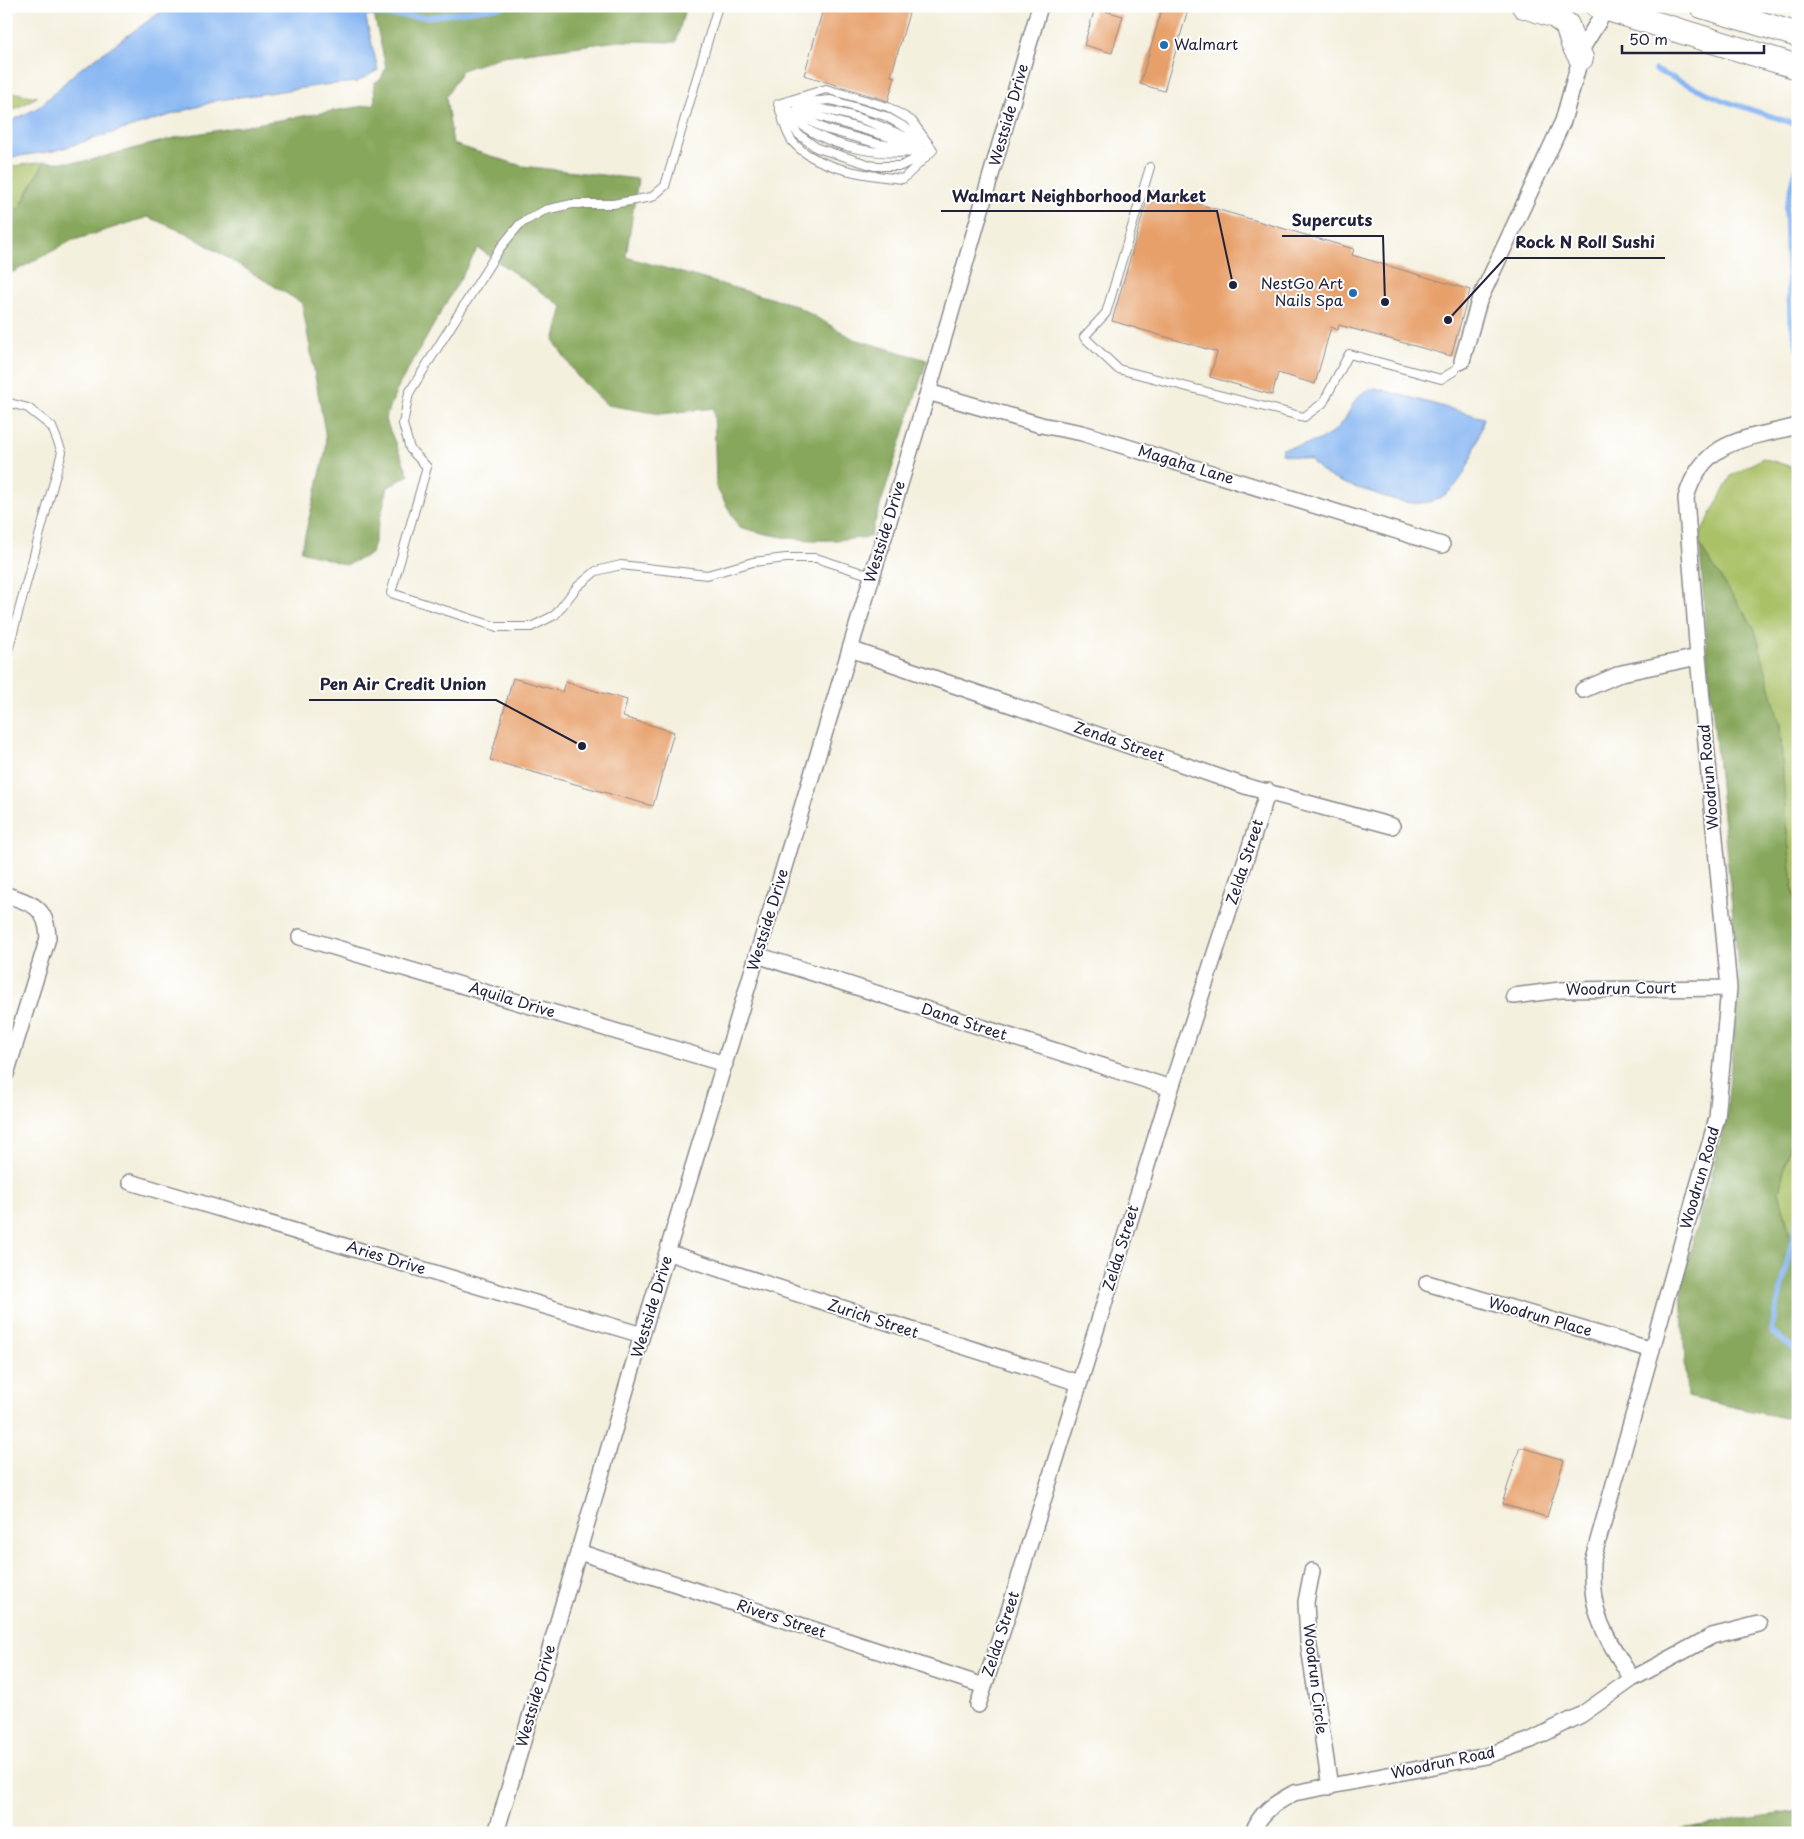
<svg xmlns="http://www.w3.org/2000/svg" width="1804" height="1839" viewBox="0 0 1804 1839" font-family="'Playpen Sans',sans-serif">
	<rect width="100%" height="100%" fill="#fff"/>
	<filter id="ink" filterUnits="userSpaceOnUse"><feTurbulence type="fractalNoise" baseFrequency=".02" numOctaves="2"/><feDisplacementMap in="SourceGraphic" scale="10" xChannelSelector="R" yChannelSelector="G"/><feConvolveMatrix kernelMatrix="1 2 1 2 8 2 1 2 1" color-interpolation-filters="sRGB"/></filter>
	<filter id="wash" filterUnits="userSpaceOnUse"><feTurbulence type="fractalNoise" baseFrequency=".0096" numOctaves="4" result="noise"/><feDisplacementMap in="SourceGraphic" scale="20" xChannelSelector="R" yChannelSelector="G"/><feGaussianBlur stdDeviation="1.12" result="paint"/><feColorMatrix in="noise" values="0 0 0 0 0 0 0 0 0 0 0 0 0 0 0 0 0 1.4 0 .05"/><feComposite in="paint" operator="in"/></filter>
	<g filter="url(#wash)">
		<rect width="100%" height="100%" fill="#f4f0de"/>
		<path fill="#aac167" stroke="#667251" d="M6 91 37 97 6 114Z
			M44 162 20 207 6 217V167Z
			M1763 458 1798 469V930L1786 823 1780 725 1700 546 1699 537 1731 476Z
			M1798 1107V1267L1779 1191Z"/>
		<path fill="#87a75c" stroke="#54644c" d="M372 6H686L676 42 619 41 503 56 462 70 446 97 453 144 522 166 638 179 626 257 795 305 854 339 927 360 870 537C819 543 789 541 739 527L716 487 714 408 661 414 607 405 577 376 554 341 563 307 478 248 399 385 385 419 409 475 388 487 371 554 346 565 301 551 326 450 325 432 302 303 188 234 148 217 71 241 6 276V217L20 207 44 162H83L178 137 375 104 374 83 381 79 386 67Z
			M1700 546 1755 629 1780 725 1786 823 1798 930V1107L1779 1191 1798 1267V1421L1687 1397 1681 1291 1686 1266 1726 1120 1739 977 1707 655Z
			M1798 1811V1833H1652L1673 1830Z"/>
		<path fill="#86b6f2" stroke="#546c96" d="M169 6H363L378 70 357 82 324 85 219 100 54 151 6 158V124L39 107 76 72Z
			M1376 388 1484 418C1472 460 1458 515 1400 501 1390 499 1380 495 1371 492 1348 485 1326 480 1311 460L1281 454 1282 449C1300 445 1318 444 1333 432 1354 416 1349 392 1376 388Z"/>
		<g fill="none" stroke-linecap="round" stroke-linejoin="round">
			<path stroke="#86b6f2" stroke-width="5.5" d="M365 14 428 17 506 6
				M1655 70 1725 101 1798 125
				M1798 163 1786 209 1790 316 1798 349
				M1798 1217 1771 1332 1798 1351"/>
		</g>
		<g id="blocks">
			<path fill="#e7a06b" d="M824 6H911L891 76 895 77 888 101 804 75Z
				M1163 6H1189L1164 91 1140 84Z
				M1095 8 1123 16 1112 53 1084 45Z
				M1150 190 1354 249 1352 255 1470 290 1451 356 1339 325 1338 330 1331 327 1315 384 1278 373 1272 395 1210 377 1217 352 1112 321Z
				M513 678 562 692 565 682 627 700 623 717 674 732 653 806 490 760Z
				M1520 1447 1564 1460 1547 1517 1502 1504Z"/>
		</g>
	</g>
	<g filter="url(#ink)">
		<use href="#blocks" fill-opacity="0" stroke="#8b898c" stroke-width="1"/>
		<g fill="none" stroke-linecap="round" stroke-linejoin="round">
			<defs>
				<path id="service" d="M718 6 665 186 652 197 613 204H572L545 210 520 224 500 248 409 393 403 424 410 449 427 467 391 593 497 627H531L555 615 577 587 596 571 621 565 707 575 753 562 786 558H816L872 576
					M790 103 831 100 885 116 908 129 923 142
					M778 104C782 115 785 132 792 141 815 169 869 176 903 179L933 150
					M778 104 826 89 861 99 888 107 912 121 933 150
					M778 104 825 129 879 144 920 149
					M800 106C844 110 883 125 922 145
					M797 110 913 144
					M789 114C822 148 879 157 924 151
					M786 116 798 134 817 148 874 166H901L925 154
					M1150 167 1106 313 1084 337 1118 369 1304 417 1323 403 1349 354 1441 379 1454 371 1462 361
					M6 402 28 408 52 427 62 452 6 658"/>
				<path id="minor" d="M1462 361 1479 301 1563 121 1584 45 1608 6
					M928 392 1041 425 1082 433 1442 545
					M850 649 1245 786 1392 826
					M1583 690 1622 673 1698 657
					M6 895C32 903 47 907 48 938L6 1074
					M300 937 725 1064
					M757 955 1171 1088
					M1514 996 1560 990 1729 988
					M130 1182 642 1335
					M669 1253 1079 1383
					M1427 1283 1652 1350
					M579 1552 984 1686
					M1312 1571 1306 1602 1308 1640 1330 1787
					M1632 1679C1605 1635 1590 1615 1592 1562L1717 1118 1729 988 1698 657 1686 498C1702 439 1747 439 1798 426
					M978 1705 1007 1617 1171 1088 1268 791
					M496 1833 642 1335 928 392 1040 6
					M1253 1833C1259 1812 1276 1803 1294 1793L1486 1756 1531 1740 1581 1715 1632 1679 1712 1636 1759 1624"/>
				<path id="primary" d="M1524 6 1555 16 1567 25 1573 44 1581 58
					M1598 6 1798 67
					M1702 6 1798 35"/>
			</defs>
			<use href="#service" stroke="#8b898c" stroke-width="10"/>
			<use href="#minor" stroke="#8b898c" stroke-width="18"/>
			<use href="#primary" stroke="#8b898c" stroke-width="26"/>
			<use href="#service" stroke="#fff" stroke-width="8"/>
			<use href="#minor" stroke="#fff" stroke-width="15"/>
			<use href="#primary" stroke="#fff" stroke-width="24"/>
		</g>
	</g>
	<g fill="#1f6fb2" stroke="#fff" stroke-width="2">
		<circle cx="1164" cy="45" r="5"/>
		<circle cx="1353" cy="293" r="5"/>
	</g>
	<g text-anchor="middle" stroke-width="4" stroke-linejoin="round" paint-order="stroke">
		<g font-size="15" fill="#22223b" stroke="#fff" text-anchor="start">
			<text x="1174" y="50">Walmart</text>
			<text x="1343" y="289" text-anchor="end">NestGo Art<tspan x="1343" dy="17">Nails Spa</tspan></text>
		</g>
		<g font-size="15" fill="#22223b" stroke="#fff">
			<text transform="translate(1009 115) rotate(-74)" y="5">Westside Drive</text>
			<text transform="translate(1186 465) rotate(17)" y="5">Magaha Lane</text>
			<text transform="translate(885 532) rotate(-73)" y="5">Westside Drive</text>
			<text transform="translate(1119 742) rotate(19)" y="5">Zenda Street</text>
			<text transform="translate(1709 777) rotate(-95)" y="5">Woodrun Road</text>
			<text transform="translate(1245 862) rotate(-72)" y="5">Zelda Street</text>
			<text transform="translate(768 920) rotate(-73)" y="5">Westside Drive</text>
			<text transform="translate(1621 989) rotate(-1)" y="5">Woodrun Court</text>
			<text transform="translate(512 1000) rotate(17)" y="5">Aquila Drive</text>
			<text transform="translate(964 1022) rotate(18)" y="5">Dana Street</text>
			<text transform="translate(1700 1178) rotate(-74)" y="5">Woodrun Road</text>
			<text transform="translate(1121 1248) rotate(-73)" y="5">Zelda Street</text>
			<text transform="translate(386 1258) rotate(17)" y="5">Aries Drive</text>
			<text transform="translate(652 1307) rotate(-73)" y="5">Westside Drive</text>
			<text transform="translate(1540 1317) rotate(16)" y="5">Woodrun Place</text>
			<text transform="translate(873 1319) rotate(18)" y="5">Zurich Street</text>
			<text transform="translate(781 1619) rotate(18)" y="5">Rivers Street</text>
			<text transform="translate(1001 1634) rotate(-72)" y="5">Zelda Street</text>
			<text transform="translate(1315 1679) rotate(83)" y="5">Woodrun Circle</text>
			<text transform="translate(536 1696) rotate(-74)" y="5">Westside Drive</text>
			<text transform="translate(1443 1763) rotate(-12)" y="5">Woodrun Road</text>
		</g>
	</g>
	<path fill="none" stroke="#22223b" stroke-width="2" d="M1233 285L1217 211H941M1385 302L1383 236H1282M1448 320L1505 258H1665M582 746L496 700H309"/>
	<g fill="#22223b" stroke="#fff" stroke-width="2">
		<circle cx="1233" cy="285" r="5"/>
		<circle cx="1385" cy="302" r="5"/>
		<circle cx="1448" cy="320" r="5"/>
		<circle cx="582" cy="746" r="5"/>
	</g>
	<g font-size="16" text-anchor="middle" font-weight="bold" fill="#22223b" stroke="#fff" stroke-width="4" stroke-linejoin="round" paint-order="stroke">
		<text x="1079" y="202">Walmart Neighborhood Market</text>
		<text x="1332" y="226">Supercuts</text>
		<text x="1585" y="248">Rock N Roll Sushi</text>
		<text x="403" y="690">Pen Air Credit Union</text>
	</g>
	<rect width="1804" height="1839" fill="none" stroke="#fff" stroke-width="25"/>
	<path d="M1622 45v8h142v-8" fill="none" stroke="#22223b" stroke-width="2.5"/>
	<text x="1629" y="45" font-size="15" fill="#22223b" stroke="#ffffff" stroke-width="4" paint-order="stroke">50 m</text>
</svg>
